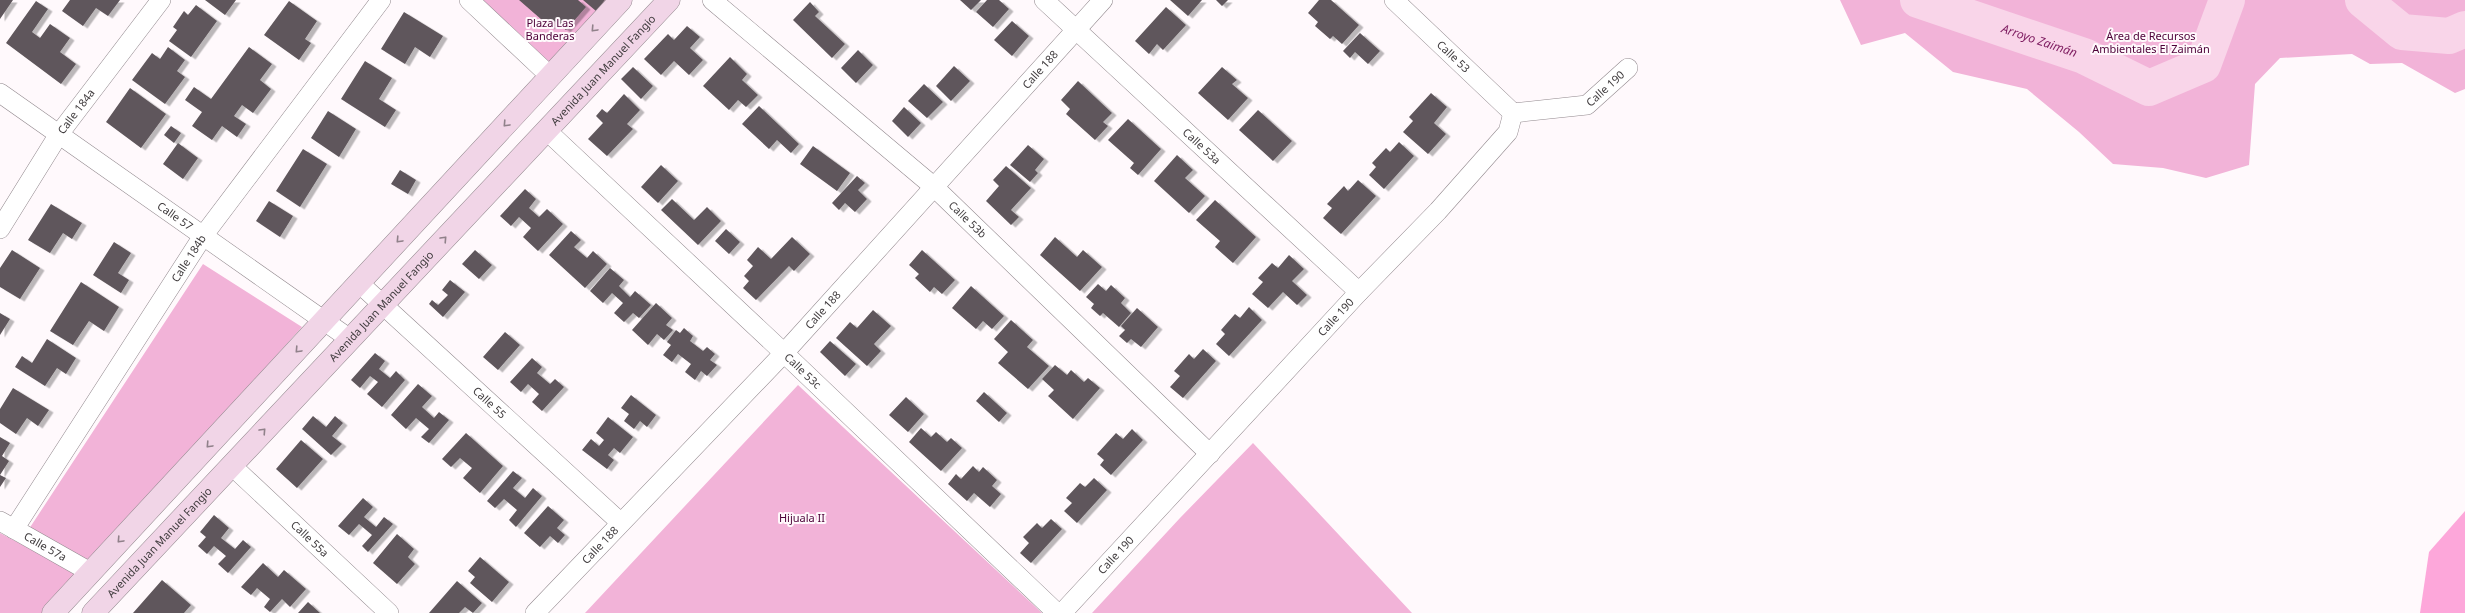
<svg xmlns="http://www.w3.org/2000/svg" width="2465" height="613" viewBox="0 0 2465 613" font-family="'Noto Sans',sans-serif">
	<defs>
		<filter id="shadow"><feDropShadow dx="4.5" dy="2.5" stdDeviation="0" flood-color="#0004"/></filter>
	</defs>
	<rect width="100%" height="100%" fill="#fff9fc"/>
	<path fill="#f2b3d8" d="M477 0H616L551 71Z
		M1840 0H2465V89L2455 93 2402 63 2370 64 2352 54 2280 58 2255 84 2249 165 2206 178 2163 168 2113 164 2079 132 2027 89 1953 72 1905 33 1861 45Z
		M203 264 302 327 89 564 27 532Z
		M798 385 1042 613H585Z
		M1253 443 1412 613H1092L1180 518Z
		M0 533 79 574 44 613H0Z"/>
	<path fill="#fda7da" d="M2465 511V613H2420L2429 552Z"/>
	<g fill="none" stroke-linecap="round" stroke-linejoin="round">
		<g stroke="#f9d5e9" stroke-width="36">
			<path id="s1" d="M1918 0 2084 56 2149 88 2203 65 2227 0"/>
			<path d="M2363 0 2402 32 2449 36 2465 29"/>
		</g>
	</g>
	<path fill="#5f575b" filter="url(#shadow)" d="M0 0H13L0 19Z
		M70 0H120L108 16 96 8 83 26 62 11Z
		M205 0H236L225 15Z
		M519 0H578L586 7 566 30 554 21 550 27Z
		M583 0H605L596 11Z
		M960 0H981L971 10Z
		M987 0H999L1009 9 993 27 976 12Z
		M1170 0H1202L1188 16Z
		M1216 0H1228L1222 6Z
		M1319 0H1331L1359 25 1342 44 1333 36 1330 39 1315 26 1318 22 1308 13Z
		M36 1 48 9 32 32 40 38 50 24 70 38 60 52 76 64 61 84 6 43Z
		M289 1 317 21 305 39 311 43 299 60 264 35Z
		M810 2 819 12 815 16 845 44 832 58 793 20Z
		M196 5 217 21 191 57 169 41 177 30 173 27 184 11 188 15Z
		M1166 7 1186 25 1163 50 1157 44 1149 54 1135 41Z
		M404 12 443 36 430 57 415 47 405 64 381 49Z
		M1012 21 1029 36 1012 56 994 40Z
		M687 26 700 37 690 48 703 60 689 75 674 61 661 75 644 59 668 34 674 40Z
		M1360 33 1380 51 1368 64 1355 52 1350 58 1343 51Z
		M168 47 185 60 177 71 185 77 165 104 132 80 152 53 160 59Z
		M249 47 272 64 260 80 271 89 253 113 242 105 234 116 246 124 237 137 222 126 212 140 192 126 202 112 185 100 194 87 211 99Z
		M858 50 873 65 856 83 841 68Z
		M730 57 747 74 742 80 758 95 746 107 738 100 729 110 703 86Z
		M365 61 392 78 379 99 396 110 385 127 341 99Z
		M954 66 970 81 951 101 936 86Z
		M633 67 653 86 641 99 621 79Z
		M1222 67 1237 80 1232 84 1248 98 1228 120 1198 93Z
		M1078 81 1112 113 1103 122 1108 126 1095 140 1066 114 1070 109 1061 100Z
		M924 84 943 102 927 118 908 101Z
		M130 88 166 114 141 148 106 122Z
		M1431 93 1447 107 1434 123 1446 134 1428 154 1403 132 1413 121 1409 117Z
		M624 94 640 110 627 124 633 129 607 156 588 139 603 123 596 116 602 109 607 113Z
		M759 106 799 144 791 153 777 140 769 149 742 124Z
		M904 107 921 123 908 137 892 121Z
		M1258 110 1292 141 1273 161 1239 130Z
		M328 111 356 129 339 157 311 138Z
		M1128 119 1161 149 1138 175 1130 168 1134 163 1108 140Z
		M171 126 181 133 174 143 164 135Z
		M1399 142 1414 156 1384 189 1369 175 1376 167 1372 163 1386 148 1390 152Z
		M178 143 198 158 183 179 163 164Z
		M1028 145 1044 159 1035 170 1038 173 1030 182 1010 165Z
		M813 146 850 173 837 191 800 164Z
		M303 149 327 164 300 207 276 191Z
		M1177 155 1193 170 1185 178 1205 196 1189 213 1154 181Z
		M661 165 678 181 658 203 641 187Z
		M1006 166 1031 188 1011 210 1019 217 1011 225 986 201 999 186 993 180Z
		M400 170 416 180 408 194 391 184Z
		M857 176 865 183 858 190 867 199 855 212 845 203 839 210 832 203Z
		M1358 180 1376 196 1341 234 1323 218 1332 208 1327 204 1344 186 1348 191Z
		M525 189 536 199 529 208 539 217 547 209 563 224 538 251 523 237 531 228 519 217 511 226 500 216Z
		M672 199 694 220 707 207 721 221 698 245 661 210Z
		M1215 200 1256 237 1233 263 1215 247 1220 241 1196 220Z
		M269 201 293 216 280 237 256 221Z
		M51 204 82 223 72 239 63 233 50 253 28 240Z
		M726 229 740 242 729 254 715 241Z
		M571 231 581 240 574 247 587 258 593 251 607 264 585 288 549 255Z
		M792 237 810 254 794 271 789 266 756 300 743 288 749 281 744 276 753 266 747 260 758 247 771 259Z
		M1055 237 1077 257 1083 250 1102 267 1080 291 1040 255Z
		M114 242 131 253 118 273 129 280 121 293 93 275Z
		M12 250 40 268 20 299 0 287V268Z
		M475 250 492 265 479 279 462 264Z
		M922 250 955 280 942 294 934 287 930 292 915 278 919 274 909 265Z
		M1289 255 1304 269 1292 281 1307 295 1297 305 1283 292 1268 308 1252 294 1263 282 1258 278 1272 263 1278 268Z
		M610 268 624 280 619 286 630 297 635 291 651 305 639 318 633 313 624 322 614 313 623 303 612 293 603 303 590 291Z
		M450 280 465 292 443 317 429 304 432 300 438 305 448 295 442 290Z
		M81 282 119 307 104 331 89 321 73 345 50 331Z
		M1098 284 1106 291 1111 285 1125 298 1121 303 1131 313 1119 327 1103 313 1100 316 1091 308 1094 304 1086 297Z
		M971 286 1004 316 992 329 983 321 976 329 952 308Z
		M656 303 672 318 666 325 673 330 664 340 657 334 648 345 632 330Z
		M1249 307 1262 320 1229 356 1216 344 1225 334 1221 330 1235 314 1240 318Z
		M1137 308 1158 327 1141 347 1131 339 1127 343 1119 336 1125 330 1121 326Z
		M873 310 891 326 874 344 881 351 867 366 836 338 850 322 857 328Z
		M0 313 10 319 0 335Z
		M1011 320 1033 340 1027 347 1049 366 1028 389 998 363 1008 352 994 339Z
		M684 328 693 336 690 341 703 351 707 347 715 354 710 360 717 365 707 376 701 371 695 380 685 372 691 364 678 354 672 362 663 355 671 345 667 342 676 330 680 333Z
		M505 332 520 345 498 370 483 357Z
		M47 339 76 358 66 374 57 368 45 386 15 367 22 356 32 363Z
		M830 341 856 364 845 376 820 352Z
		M1203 349 1216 361 1183 398 1170 387 1180 376 1174 371 1189 354 1194 359Z
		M375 353 385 361 379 369 390 378 396 371 405 380 382 407 367 394 378 382 370 376 360 388 351 380Z
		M532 358 542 367 537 373 550 384 555 379 564 387 542 411 532 402 539 394 528 384 521 392 510 382Z
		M1055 365 1067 375 1071 370 1084 382 1088 378 1100 388 1073 419 1048 396 1054 390 1042 379Z
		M418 384 432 396 422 407 434 418 439 412 449 420 429 443 421 437 429 429 416 418 406 429 391 415Z
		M13 388 49 410 38 426 27 418 16 434 0 423V409Z
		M984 392 1007 413 999 422 976 401Z
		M631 395 656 415 647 427 640 421 634 429 624 421 629 414 621 408Z
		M906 397 924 414 908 432 889 415Z
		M313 416 326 427 335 416 343 423 332 436 342 444 331 455 302 429Z
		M608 417 633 437 620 453 614 448 608 455 614 460 607 469 582 450 591 439 599 446 604 440 596 433Z
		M921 428 931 437 936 432 947 442 951 438 962 448 941 471 909 442Z
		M1132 429 1143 440 1111 475 1100 465 1104 460 1097 454 1116 433 1123 439Z
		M466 433 503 466 480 493 463 478 472 468 460 458 451 467 442 459Z
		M0 437 10 443 2 456 9 461 0 475 6 478 0 487Z
		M301 440 323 459 297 488 276 469Z
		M973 466 979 472 983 467 997 480 992 486 1001 494 990 507 974 493 967 501 948 484 956 474 961 479Z
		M513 471 522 478 513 488 525 498 533 488 542 496 516 527 509 520 517 510 504 499 495 508 487 501Z
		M1094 478 1107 490 1077 523 1064 511 1072 503 1066 498 1080 483 1085 487Z
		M363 498 373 507 364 517 376 527 384 517 393 524 368 552 362 546 372 535 359 524 349 535 338 526Z
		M548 506 564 520 557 528 565 535 558 543 550 536 540 547 524 533Z
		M214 515 229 528 221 538 235 549 243 540 251 547 228 573 218 564 226 556 214 546 207 554 198 546 206 537 200 532Z
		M1051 519 1062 529 1031 563 1020 553 1029 543 1023 537 1037 523 1042 528Z
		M397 534 414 549 408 557 415 564 397 584 373 563Z
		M480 557 509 582 492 602 470 583 475 577 468 571Z
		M263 563 278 577 284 570 306 589 290 607 282 599 270 612 264 607 270 599 257 588 251 595 241 587Z
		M162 580 191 605 184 613H133Z
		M457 581 482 603 473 613 465 607 459 613H429Z
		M308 602 320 613H298Z"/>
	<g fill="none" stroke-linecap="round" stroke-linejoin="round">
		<defs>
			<g id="street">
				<path d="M469 0 550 76"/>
				<path id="s2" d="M712 0 933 186 1210 454"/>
				<path id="s3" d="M1044 0 1359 292"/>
				<path id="s4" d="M1394 0 1513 113"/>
				<path id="s5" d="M0 93 350 339"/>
				<path id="s6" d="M1513 113 1587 105 1628 68"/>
				<path id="s7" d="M546 130 784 353 1057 613"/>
				<path id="s8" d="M0 229 59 134 161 0"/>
				<path id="s9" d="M359 283 620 522"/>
				<path id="s10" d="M231 465 389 613"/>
				<path id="s11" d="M0 521 90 572"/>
				<path id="s12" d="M14 529 203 236 381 0"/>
				<path id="s13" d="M535 613 784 353 1103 0"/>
				<path id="s14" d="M1062 613 1359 292 1438 211 1508 132 1513 113"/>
			</g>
			<g id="secondary">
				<path d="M53 613 621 0"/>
				<path id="s15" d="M93 613 669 0"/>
			</g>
		</defs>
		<use href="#street" stroke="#92898e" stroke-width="20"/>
		<use href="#secondary" stroke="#92898e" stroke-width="23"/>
		<use href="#street" stroke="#fff" stroke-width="19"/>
		<use href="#secondary" stroke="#f1d5e7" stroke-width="22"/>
	</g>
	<defs><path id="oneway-chevron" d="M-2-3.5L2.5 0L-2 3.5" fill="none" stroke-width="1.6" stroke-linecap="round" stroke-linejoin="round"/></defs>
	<g stroke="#90818a">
		<use href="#oneway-chevron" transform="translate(594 29) rotate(133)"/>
		<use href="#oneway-chevron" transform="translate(506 124) rotate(133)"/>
		<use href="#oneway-chevron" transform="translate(444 239) rotate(-47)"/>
		<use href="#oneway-chevron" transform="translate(399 240) rotate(133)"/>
		<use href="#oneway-chevron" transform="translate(298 350) rotate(133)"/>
		<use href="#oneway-chevron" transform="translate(263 431) rotate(-47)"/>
		<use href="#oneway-chevron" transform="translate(209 445) rotate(133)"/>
		<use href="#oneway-chevron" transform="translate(120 540) rotate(133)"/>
	</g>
	<g text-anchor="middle" stroke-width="4" stroke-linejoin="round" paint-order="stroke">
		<g font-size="11" fill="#4d0138" stroke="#fff9fc">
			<text x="550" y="27">Plaza Las<tspan x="550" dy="13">Banderas</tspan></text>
			<text x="2151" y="40">Área de Recursos<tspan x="2151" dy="13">Ambientales El Zaimán</tspan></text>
			<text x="802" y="522">Hijuala II</text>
		</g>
		<g font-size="11" fill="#403c3e" stroke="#fff9fc">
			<text dy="4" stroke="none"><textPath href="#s4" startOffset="82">Calle 53</textPath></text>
			<text dy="4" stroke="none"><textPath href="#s13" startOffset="742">Calle 188</textPath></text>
			<text dy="4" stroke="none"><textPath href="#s15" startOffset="745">Avenida Juan Manuel Fangio</textPath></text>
			<text dy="4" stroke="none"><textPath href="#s6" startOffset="99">Calle 190</textPath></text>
			<text dy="4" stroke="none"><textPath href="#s8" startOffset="140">Calle 184a</textPath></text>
			<text dy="4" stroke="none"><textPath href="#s3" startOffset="215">Calle 53a</textPath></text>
			<text dy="4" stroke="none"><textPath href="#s5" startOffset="214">Calle 57</textPath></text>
			<text dy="4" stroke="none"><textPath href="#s2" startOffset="337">Calle 53b</textPath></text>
			<text dy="4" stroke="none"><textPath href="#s12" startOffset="322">Calle 184b</textPath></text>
			<text dy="4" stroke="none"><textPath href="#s15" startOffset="421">Avenida Juan Manuel Fangio</textPath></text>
			<text dy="4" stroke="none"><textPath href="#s13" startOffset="418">Calle 188</textPath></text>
			<text dy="4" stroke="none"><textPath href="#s14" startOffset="403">Calle 190</textPath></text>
			<text dy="4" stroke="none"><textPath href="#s7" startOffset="352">Calle 53c</textPath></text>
			<text dy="4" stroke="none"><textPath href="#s9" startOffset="177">Calle 55</textPath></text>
			<text dy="4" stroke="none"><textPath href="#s10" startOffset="108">Calle 55a</textPath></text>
			<text dy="4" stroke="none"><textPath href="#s15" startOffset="97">Avenida Juan Manuel Fangio</textPath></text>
			<text dy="4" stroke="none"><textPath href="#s13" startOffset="94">Calle 188</textPath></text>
			<text dy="4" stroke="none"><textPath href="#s11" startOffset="52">Calle 57a</textPath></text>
			<text dy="4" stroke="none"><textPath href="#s14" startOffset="79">Calle 190</textPath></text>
		</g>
		<g font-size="12" font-style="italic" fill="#7e1c60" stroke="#fff9fc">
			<text dy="4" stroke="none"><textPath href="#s1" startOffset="128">Arroyo Zaimán</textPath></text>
		</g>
	</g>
</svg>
